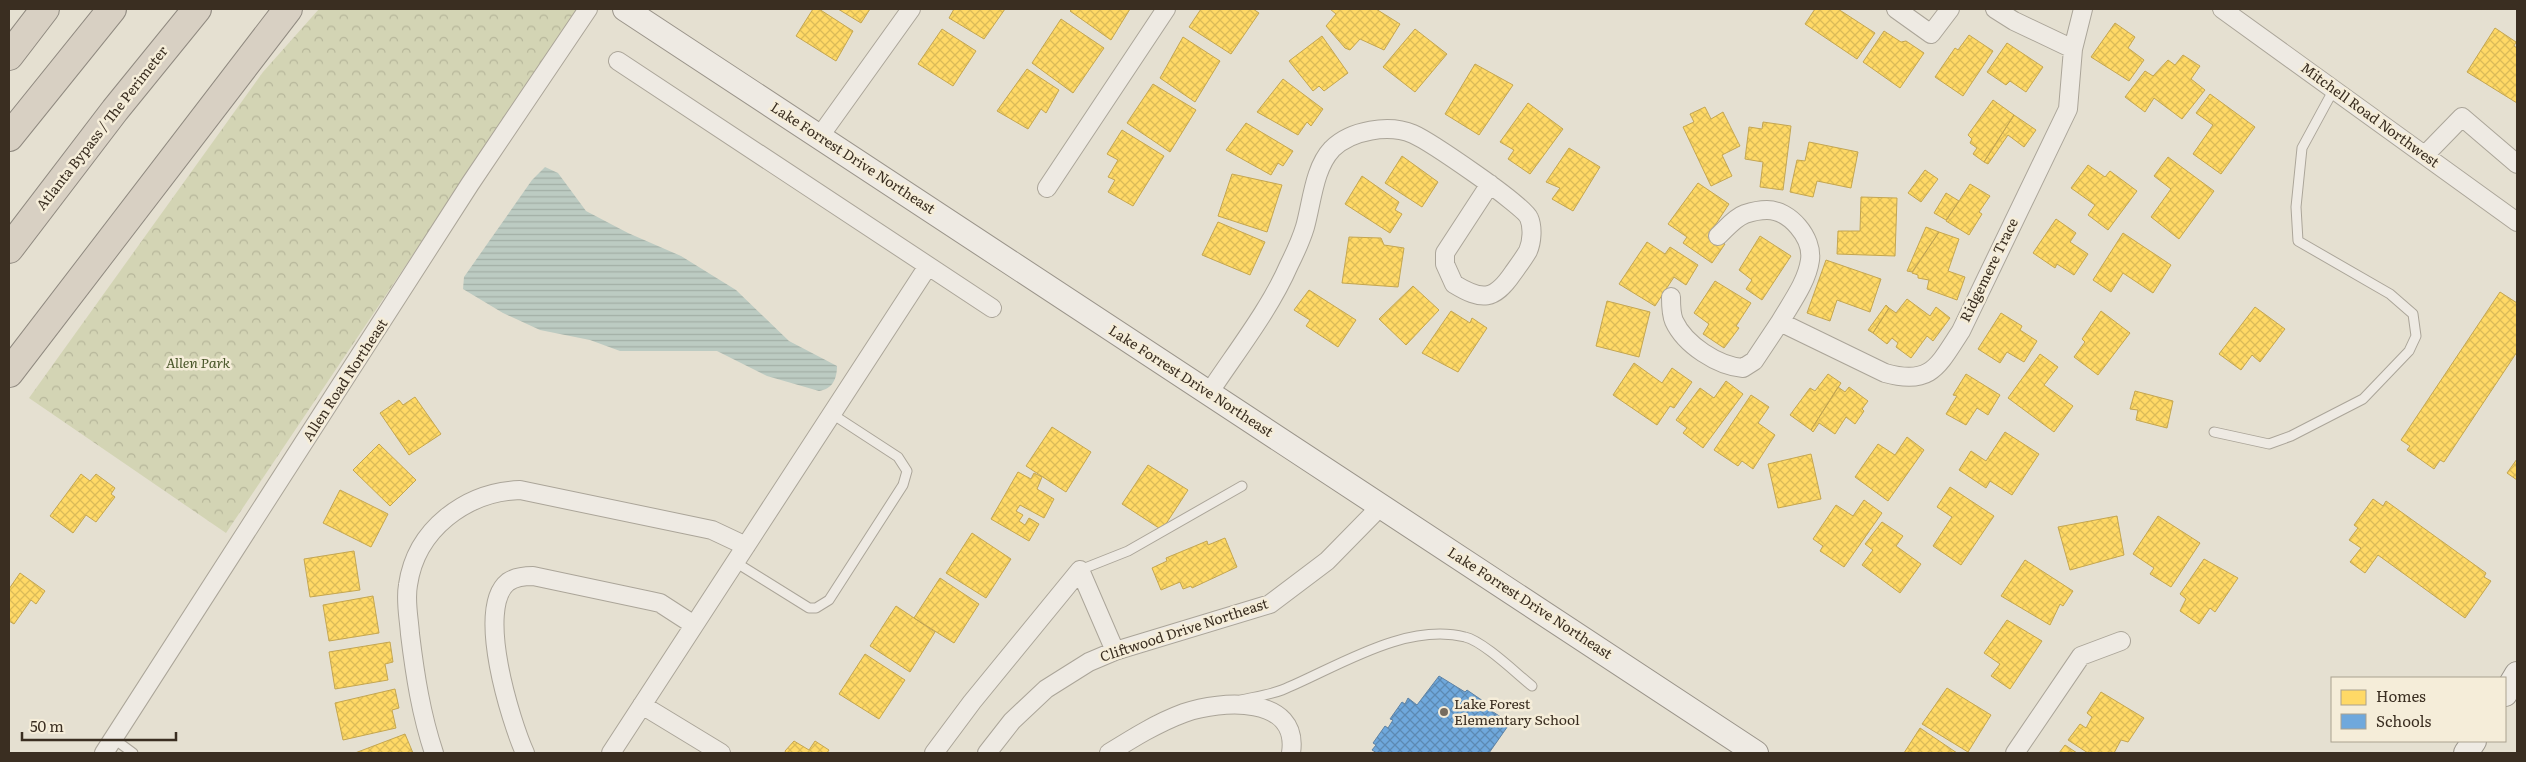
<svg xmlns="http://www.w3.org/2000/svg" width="2526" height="762" viewBox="0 0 2526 762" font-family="Literata,serif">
	<defs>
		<pattern id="park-crowns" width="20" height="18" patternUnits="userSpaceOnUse" patternTransform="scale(1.25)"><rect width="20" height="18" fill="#d3d4b4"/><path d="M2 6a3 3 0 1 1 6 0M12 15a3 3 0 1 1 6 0" fill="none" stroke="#b6b69a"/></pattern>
		<pattern id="water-rules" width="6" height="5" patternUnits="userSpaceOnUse" patternTransform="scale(1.25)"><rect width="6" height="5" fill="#bccbc2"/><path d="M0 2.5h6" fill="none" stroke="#a2afa6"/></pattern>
		<pattern id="homes-cross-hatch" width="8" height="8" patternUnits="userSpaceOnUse" patternTransform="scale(1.25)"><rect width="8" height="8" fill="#ffd966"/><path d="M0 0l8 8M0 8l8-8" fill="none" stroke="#dbbb58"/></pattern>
		<pattern id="schools-cross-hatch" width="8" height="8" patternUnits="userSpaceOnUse" patternTransform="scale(1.25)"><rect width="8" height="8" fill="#6fa8dc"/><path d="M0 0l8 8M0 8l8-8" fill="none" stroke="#5c89b2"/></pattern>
	</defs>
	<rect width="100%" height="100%" fill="#e5e0d1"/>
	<path fill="url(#park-crowns)" d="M319 9H578L226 533 29 398 263 72Z"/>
	<path fill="url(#water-rules)" d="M545 167 558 173 586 211 628 233 681 256 736 290 789 341 837 366C837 378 833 389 819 391L767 376 717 351H620L590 340 540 330 503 313 463 289 464 277 532 180Z"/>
	<path fill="url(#homes-cross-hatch)" stroke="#c4a651" d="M813 9H819L853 31 836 61 796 36Z
		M838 9H870L861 23Z
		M954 9H1005L984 39 949 18Z
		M1072 9H1130L1111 40 1070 11Z
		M1201 9H1253L1259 13 1231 54 1189 27Z
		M1330 9H1376L1400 24 1384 50 1360 39 1350 50 1345 48 1326 26 1336 14Z
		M1815 9H1838L1875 33 1857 59 1805 24Z
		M1061 19 1104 48 1073 93 1032 63Z
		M2115 23 2135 37 2128 48 2144 60 2129 81 2091 57Z
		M2495 28 2516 42 2514 46 2517 48V103L2467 72Z
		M942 29 976 51 953 86 918 64Z
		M1415 29 1447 54 1415 92 1383 67Z
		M1884 31 1901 42 1906 41 1924 53 1900 88 1863 62Z
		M1969 35 1993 51 1963 96 1935 77 1955 48 1958 50Z
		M1322 36 1348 73 1324 91 1319 86 1313 91 1289 61Z
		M1183 37 1220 61 1195 102 1160 78Z
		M2007 43 2043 67 2026 92 2010 81 2006 85 1987 72Z
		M2183 55 2200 66 2191 79 2205 90 2182 119 2154 98 2145 112 2125 97 2145 71 2153 76 2168 60 2175 65Z
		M1475 64 1513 85 1479 135 1445 114Z
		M1027 69 1059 90 1046 113 1041 109 1028 129 997 111Z
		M1283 79 1323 109 1311 126 1307 122 1298 135 1257 112Z
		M1153 84 1196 110 1170 152 1127 123Z
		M2210 94 2255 127 2221 174 2193 154 2213 125 2196 113Z
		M1993 100 2014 115 1984 162 1973 154 1977 148 1970 143 1972 139 1968 135Z
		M1528 103 1563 129 1530 174 1508 159 1514 150 1500 142Z
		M1705 107 1711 119 1723 112 1740 146 1722 155 1732 176 1711 186 1683 127 1694 122 1690 114Z
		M2014 115 2036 130 2024 147 2008 135 1988 164 1984 162Z
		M1763 122 1791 126 1783 190 1760 187 1763 162 1745 159 1749 127 1762 129Z
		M1246 123 1293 151 1283 166 1278 163 1271 175 1226 150Z
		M1122 130 1164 156 1133 206 1108 192 1115 180 1108 177 1118 160 1107 154Z
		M1809 142 1858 152 1851 188 1817 181 1813 197 1790 192 1797 160 1805 161Z
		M1569 148 1600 167 1573 211 1552 199 1560 188 1546 182Z
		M1402 156 1438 182 1422 207 1385 183Z
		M2168 157 2214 191 2179 239 2151 217 2171 189 2154 176Z
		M2088 165 2105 177 2110 171 2137 191 2108 230 2088 215 2095 205 2071 188Z
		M1925 170 1938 179 1921 202 1908 193Z
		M1232 174 1282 185 1267 232 1218 216Z
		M1362 176 1399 202 1395 210 1402 214 1390 233 1345 204Z
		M1698 183 1729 204 1710 233 1725 244 1712 263 1683 243 1687 237 1668 224Z
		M1970 184 1990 196 1979 212 1982 214 1969 235 1946 221Z
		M1946 193 1959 201 1946 220 1934 213Z
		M1861 197 1897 198 1895 256 1837 254 1838 231H1860Z
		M2056 219 2076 233 2070 242 2088 254 2074 275 2057 264 2055 268 2033 253Z
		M1218 222 1265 242 1250 275 1202 255Z
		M1926 227 1939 232 1912 272 1907 271Z
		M1939 232 1959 239 1948 271 1965 277 1957 300 1927 289 1929 280 1918 278V275L1912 273Z
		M2123 233 2171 265 2153 293 2123 273 2111 292 2093 280Z
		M1760 236 1791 256 1762 300 1746 289 1752 280 1739 270Z
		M1349 237 1381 238 1384 245 1404 248 1398 287 1342 283Z
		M1647 242 1665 254 1670 247 1698 265 1686 285 1674 277 1655 306 1619 284Z
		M1826 260 1881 279 1870 312 1837 300 1830 321 1807 313Z
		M1715 281 1751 303 1736 326 1739 328 1724 348 1703 334 1709 324 1694 313Z
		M1413 286 1439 310 1406 345 1379 319Z
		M1309 290 1356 320 1338 347 1306 326 1310 320 1294 310Z
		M2500 292 2517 303V352L2444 462 2440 460 2434 469 2407 450 2410 446 2401 440Z
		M1907 299 1930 316 1936 307 1950 318 1933 341 1927 336 1911 358 1896 347 1898 343 1892 338 1887 344 1873 333 1889 308 1896 313Z
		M1607 301 1650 312 1639 357 1596 346Z
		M1886 305 1889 308 1873 333 1868 330Z
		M2255 307 2285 329 2260 362 2252 355 2241 370 2219 354Z
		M1451 311 1470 323 1472 318 1487 328 1458 372 1422 353Z
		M2101 311 2130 333 2098 375 2074 357 2085 342 2082 339Z
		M2001 313 2022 326 2020 330 2037 341 2024 362 2007 352 2000 363 1978 349Z
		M2040 354 2058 367 2044 385 2073 406 2054 432 2008 398Z
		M1634 363 1662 383 1672 368 1692 382 1674 408 1670 406 1657 425 1613 395Z
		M1828 374 1841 383 1811 430 1790 415 1810 388 1815 391Z
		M1966 374 2000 395 1988 415 1977 408 1966 425 1946 414 1957 396 1953 395Z
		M1726 381 1743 394 1703 448 1683 433 1687 428 1676 420 1700 388 1714 398Z
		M1838 387 1845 392 1849 387 1868 401 1862 409 1864 411 1855 424 1846 417 1835 434 1819 423 1813 432 1811 430Z
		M2135 391 2173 401 2167 428 2136 420 2138 410 2130 409Z
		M1751 395 1769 407 1758 423 1775 435 1753 469 1742 461 1738 466 1714 450Z
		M415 397 441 434 409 455 380 413 399 400 403 405Z
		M1052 427 1091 452 1066 492 1026 466Z
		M2005 432 2039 454 2012 495 1990 481 1986 488 1959 470 1971 451 1986 461Z
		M1907 437 1924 450 1888 501 1855 477 1878 444 1895 455Z
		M379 444 416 480 390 506 353 470Z
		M1811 454 1821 499 1778 508 1768 464Z
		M2517 459V480L2507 473Z
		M1148 465 1188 490 1162 530 1122 504Z
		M1018 472 1031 479 1034 473 1042 477 1037 489 1054 499 1044 518 1020 505 1016 511 1023 515 1019 521 1025 525 1029 518 1039 524 1029 541 991 519Z
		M81 474 90 481 96 474 115 488 111 494 115 497 96 522 86 515 73 533 50 516Z
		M1950 487 1994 516 1961 565 1933 546 1952 517 1937 507Z
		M340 490 388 514 371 547 323 523Z
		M2373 499 2383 506 2386 501 2486 573 2484 577 2491 581 2465 618 2378 555 2365 573 2350 562 2361 548 2349 540 2358 528 2354 525Z
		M1864 500 1882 513 1844 567 1820 551 1823 546 1813 539 1836 505 1853 516Z
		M2117 516 2124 555 2070 570 2058 527Z
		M2158 516 2200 543 2171 587 2150 574 2154 568 2133 554Z
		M1882 522 1903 536 1896 546 1921 564 1900 593 1862 565 1873 550 1865 544Z
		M972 533 1011 559 986 598 946 573Z
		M1225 538 1237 567 1192 588 1191 586 1183 589 1180 582 1161 590 1152 568 1167 561 1166 558 1207 541 1208 545Z
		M354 551 360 590 310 597 304 559Z
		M2204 559 2238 578 2215 612 2210 608 2199 624 2180 611 2186 599 2180 594Z
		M2025 560 2073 591 2063 606 2060 604 2050 625 2001 596Z
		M20 573 45 591 36 604 31 600 14 624 9 621V589Z
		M940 578 979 604 954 643 914 618Z
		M373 596 379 633 329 641 323 605Z
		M896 606 935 632 910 672 870 646Z
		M2007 620 2042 641 2010 689 1991 676 2000 664 1984 653Z
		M390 642 393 662 385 664 388 680 335 689 329 652Z
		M865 654 905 680 879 719 839 694Z
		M1947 688 1991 715 1968 752 1922 724Z
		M395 689 399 708 392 710 396 728 343 740 335 703Z
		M2101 692 2144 718 2128 742 2121 740 2114 753H2088L2068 740 2080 724 2086 728 2092 717 2087 713Z
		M1920 728 1957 753H1904Z
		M405 734 413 753H355Z
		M794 741 809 750 815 741 829 750 827 753H786L785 751Z
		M2065 745 2077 753H2059Z"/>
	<path fill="url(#schools-cross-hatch)" stroke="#5f83a4" d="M1439 676 1465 692 1467 690 1486 703 1484 706 1510 723 1489 753H1377L1372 750 1376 745 1373 743 1385 726 1388 728 1393 720 1390 719 1402 702 1405 704 1408 698 1417 705Z"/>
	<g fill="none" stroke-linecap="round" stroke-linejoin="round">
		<defs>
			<path id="lane" d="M2214 432 2269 444 2291 436 2363 399 2409 351 2416 336 2413 314 2390 294 2298 241 2296 207 2302 148 2334 89
				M735 562 809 608H816L829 600 903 485 907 471 898 457 832 414
				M1080 570 1128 551 1242 486
				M1241 700C1254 697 1269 695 1282 690 1336 668 1404 622 1465 637 1483 641 1517 674 1532 686
				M114 739 133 753"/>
			<path id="street" d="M1896 9 1931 34 1950 9
				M1995 9 2014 21 2073 49
				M2222 9 2517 222
				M618 61 992 308
				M820 136 911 9
				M2425 155 2462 117 2517 164
				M1047 188 1166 9
				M1718 236C1726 229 1734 218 1745 214 1751 212 1761 210 1767 210 1790 210 1813 238 1810 260 1807 282 1791 303 1780 322
				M1671 297C1671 305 1671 314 1674 321 1685 345 1718 366 1743 368L1754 361 1780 322 1885 373C1931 386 1938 366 1961 331L2068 109 2073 49 2083 9
				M1209 393C1236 352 1270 309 1289 265 1295 253 1301 240 1305 227 1312 202 1314 168 1332 149 1351 130 1389 124 1413 134 1429 141 1524 205 1529 218 1533 227 1532 242 1528 251 1524 258 1518 266 1513 273 1494 301 1482 301 1454 284L1445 264V253L1490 184
				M642 705 721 753
				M104 753 470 184 588 9
				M434 753C421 714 415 675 410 634 409 618 405 601 408 585 416 529 466 492 520 490L712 530 746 546
				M525 753C511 722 475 608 508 582 515 577 524 576 533 576L651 601 660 603 694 625
				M611 753 928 266
				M934 753 972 702 1080 570 1115 651
				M987 753 1012 721 1046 689 1089 662 1115 651 1270 604 1327 561 1381 506
				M1109 753C1133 738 1157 723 1184 713 1221 700 1300 695 1291 753
				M2015 753 2081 656 2121 641"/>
			<path id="secondary" d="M625 9 1756 753
				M2505 694 2517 674
				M2466 753 2474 741"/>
			<path id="highway" d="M9 56 45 9
				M9 137 112 9
				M9 249 115 110 197 9
				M9 373 288 9"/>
		</defs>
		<use href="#lane" stroke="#aba599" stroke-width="11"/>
		<use href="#street" stroke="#aba599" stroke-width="20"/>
		<use href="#secondary" stroke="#9a948a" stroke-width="26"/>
		<use href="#highway" stroke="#908a80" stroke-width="30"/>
		<use href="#lane" stroke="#eeeae3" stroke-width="9"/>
		<use href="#street" stroke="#eeeae3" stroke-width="18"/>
		<use href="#secondary" stroke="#eeeae3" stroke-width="24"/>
		<use href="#highway" stroke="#d8d0c3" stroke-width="28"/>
	</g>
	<circle fill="#766c5f" stroke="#f5edd9" stroke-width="2" cx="1444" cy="712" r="5"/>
	<g text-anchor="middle" stroke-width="5" stroke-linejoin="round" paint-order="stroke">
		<g font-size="14" fill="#3a2e21" stroke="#f5edd9">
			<text transform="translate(2370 115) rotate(36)" y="5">Mitchell Road Northwest</text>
			<text transform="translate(102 128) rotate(-52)" y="5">Atlanta Bypass / The Perimeter</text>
			<text transform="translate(853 158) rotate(33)" y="5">Lake Forrest Drive Northeast</text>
			<text transform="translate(1989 270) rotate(-64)" y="5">Ridgemere Trace</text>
			<text transform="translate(345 380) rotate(-57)" y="5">Allen Road Northeast</text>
			<text transform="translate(1191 381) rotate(33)" y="5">Lake Forrest Drive Northeast</text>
			<text transform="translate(1530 603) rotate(33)" y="5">Lake Forrest Drive Northeast</text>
			<text transform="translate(1184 630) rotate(-18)" y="5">Cliftwood Drive Northeast</text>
		</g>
		<g font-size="14" font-style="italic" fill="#495629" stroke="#f5edd9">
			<text x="198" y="368">Allen Park</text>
		</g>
		<g font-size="14" fill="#3a2e21" stroke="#f5edd9" text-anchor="start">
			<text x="1454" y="709">Lake Forest<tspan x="1454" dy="16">Elementary School</tspan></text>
		</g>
	</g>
	<rect width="2526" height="762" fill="none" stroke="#3a2e21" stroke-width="20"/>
	<rect x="2331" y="677" width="175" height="65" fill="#f5edd9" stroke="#aaa18f"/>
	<rect x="2341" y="690" width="25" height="15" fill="#ffd966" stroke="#aaa18f"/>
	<text x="2376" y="702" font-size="15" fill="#3a2e21">Homes</text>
	<rect x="2341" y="714" width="25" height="15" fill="#6fa8dc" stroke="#aaa18f"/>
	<text x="2376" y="727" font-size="15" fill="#3a2e21">Schools</text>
	<path d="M22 732v8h154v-8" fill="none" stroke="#3a2e21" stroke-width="2.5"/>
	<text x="30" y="732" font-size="15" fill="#3a2e21" stroke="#f5edd9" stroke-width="4" paint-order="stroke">50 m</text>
</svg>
